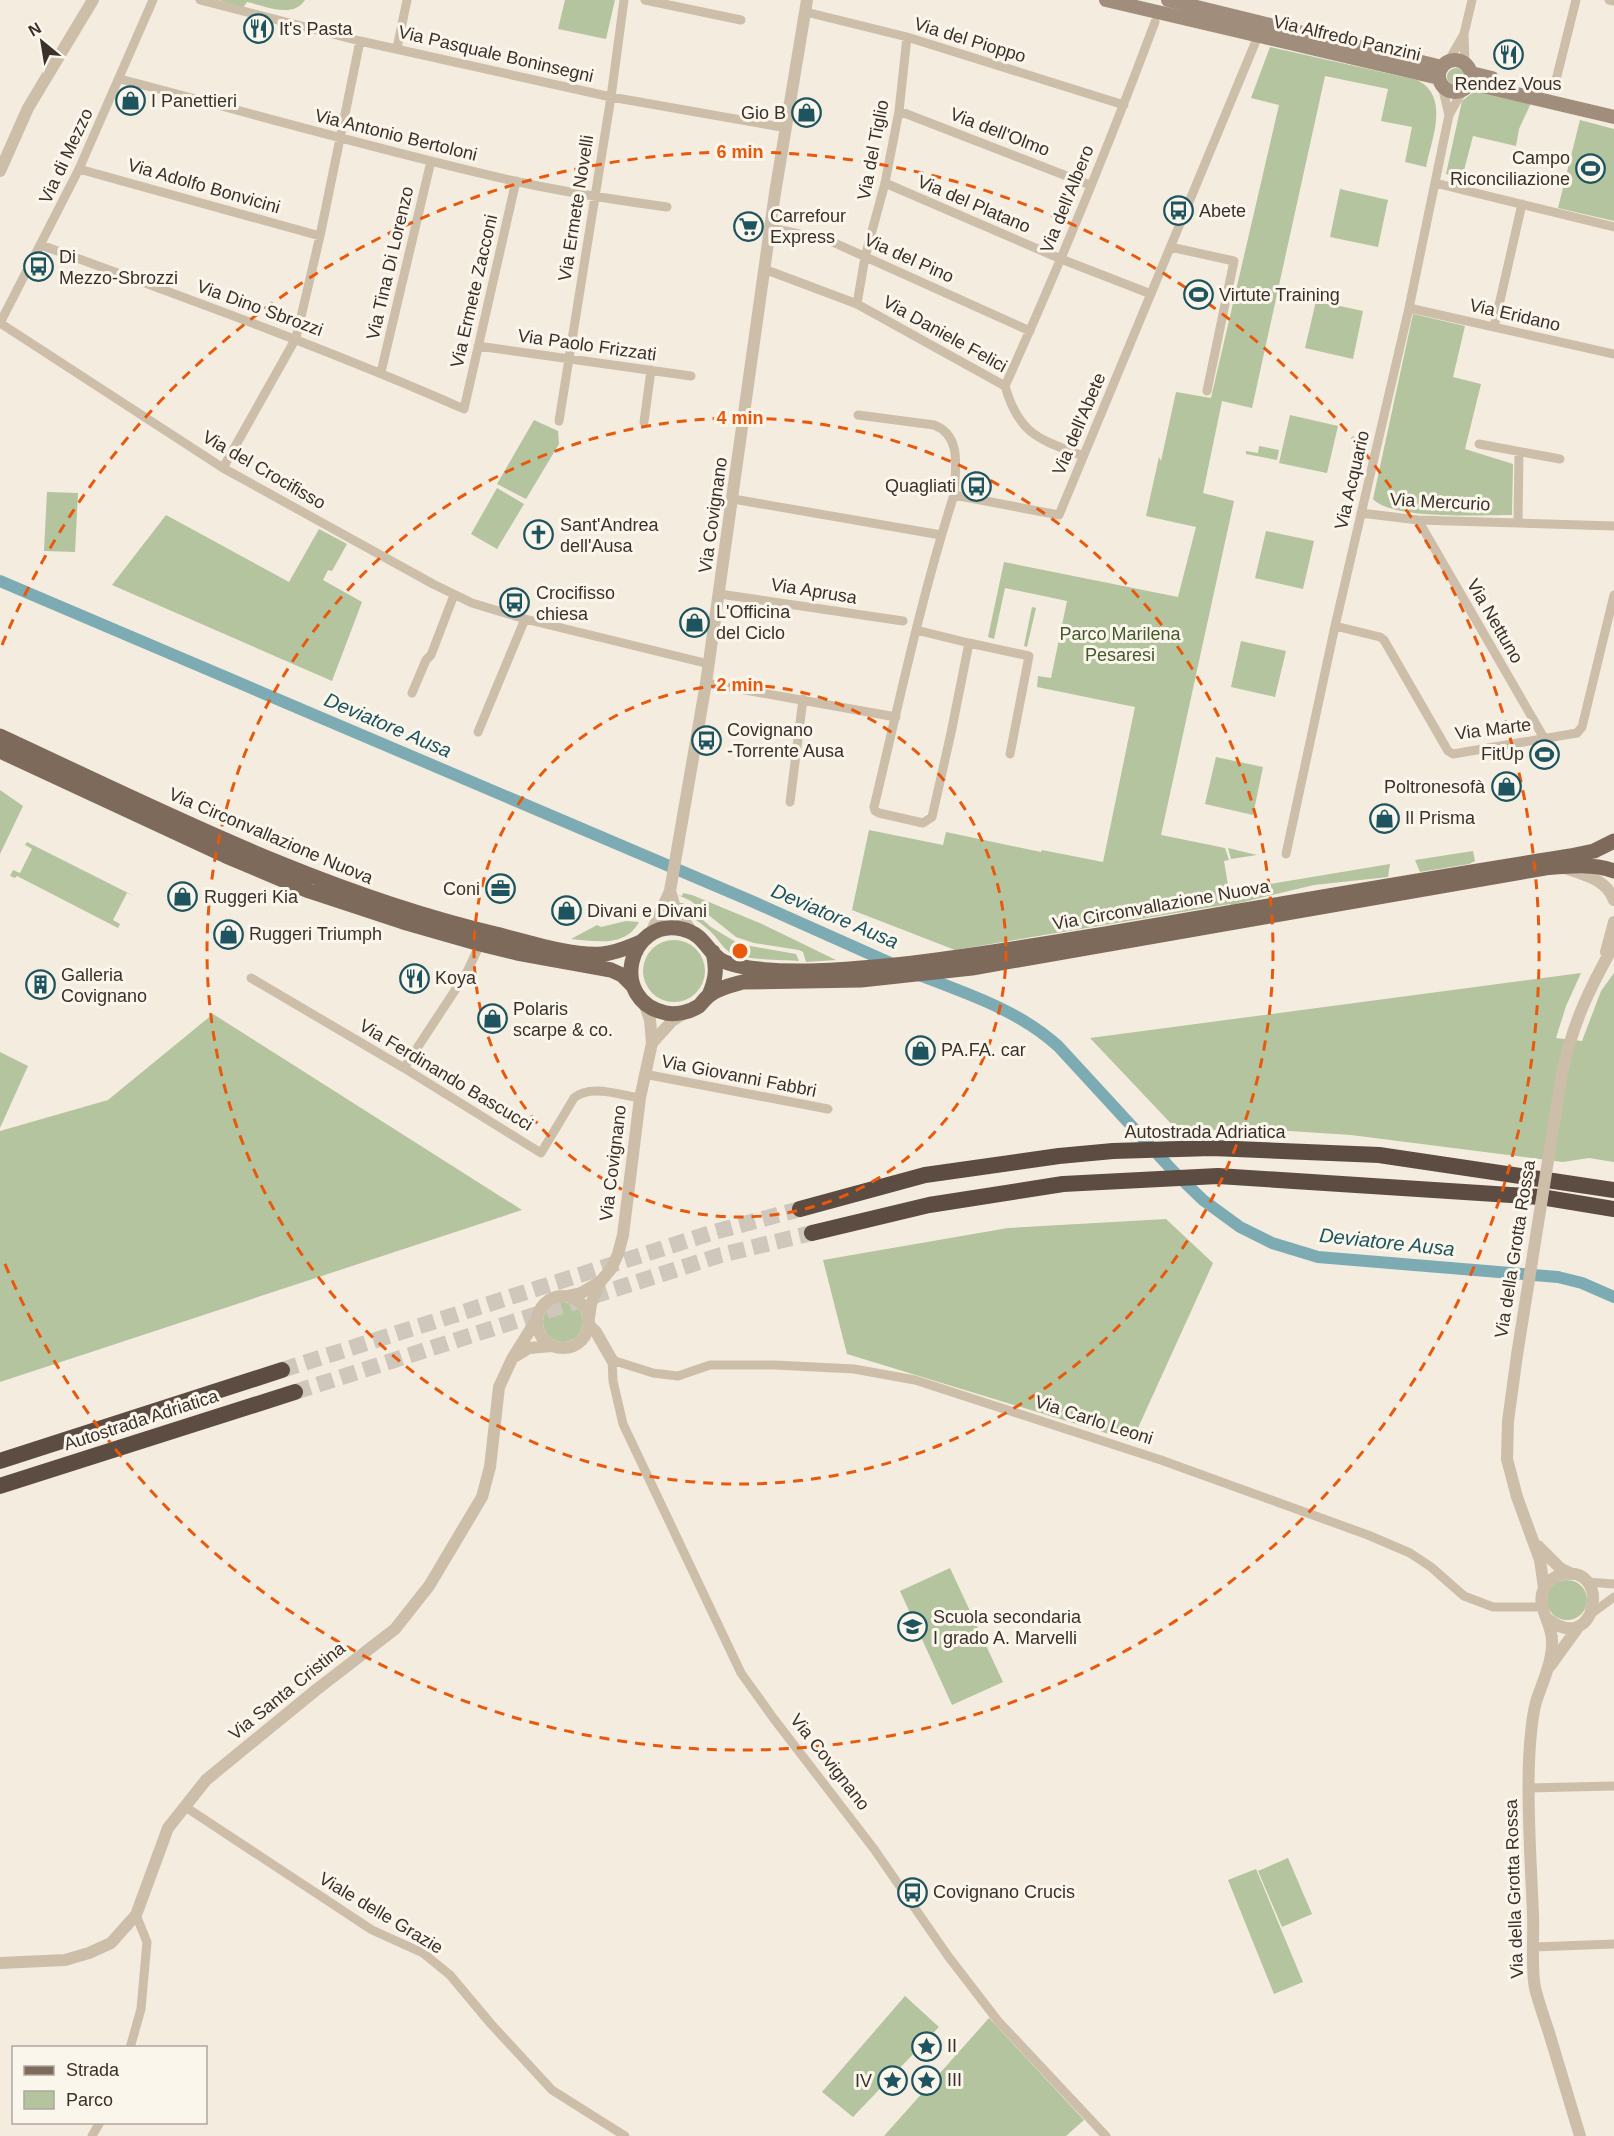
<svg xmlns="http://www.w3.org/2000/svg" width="1614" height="2136" viewBox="0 0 1614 2136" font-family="Helvetica,sans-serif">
	<rect width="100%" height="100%" fill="#f4ecdf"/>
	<path fill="#b4c49e" d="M219 0H305C293 19 265 6 247 2L243 8Z
		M565 0H615L606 39 558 29Z
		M1270 47 1417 80C1450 96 1432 138 1426 167L1405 162 1412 127 1381 121 1388 89 1325 76 1252 408 1222 401 1203 493 1234 501 1161 835 1225 848 1229 860 1224 861 1229 891 1390 864 1388 877 1314 885 1231 905 1230 904 955 950 852 910 869 830 943 845 946 832 1041 852 1042 850 1103 862 1135 707 1037 687 1038 676 1051 678 1067 601 1005 588 994 639 988 637 1004 562 1178 597 1196 527 1146 516 1159 457 1161 461 1176 392 1211 398 1279 105 1251 98Z
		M1447 77a9 9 0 1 1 18 0a9 9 0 1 1-18 0Z
		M1480 91 1531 103 1519 129 1516 146 1473 136 1462 178 1446 174 1462 101 1472 93Z
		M1580 120 1614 129V221L1558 208Z
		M1340 189 1388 200 1378 247 1330 237Z
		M1316 301 1363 311 1353 359 1305 348Z
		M1413 314 1465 326 1453 377 1481 384 1465 449 1513 464 1512 515C1481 515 1392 520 1373 499Z
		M1290 415 1338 426 1327 473 1279 463Z
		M534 420 558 431 559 444 526 499 497 484Z
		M1259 446 1279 450 1277 460 1246 454V451L1258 453Z
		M497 488 524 504 497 549 471 534Z
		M47 492 78 493 75 552 44 551Z
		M166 515 289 582 319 529 347 544 332 571 328 570 323 580 362 602 332 681 112 585Z
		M1266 531 1314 541 1303 589 1255 578Z
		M1032 607 1036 608 1027 647 1024 646Z
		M1241 641 1286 651 1275 697 1231 687Z
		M1216 757 1263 767 1253 815 1205 804Z
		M0 790 23 806 0 854Z
		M27 842 134 896 127 893 113 920 120 924 118 928 17 876 15 878 10 876 13 870 20 873 32 849 25 845Z
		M1228 848 1257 855 1231 859Z
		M1473 851 1475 861 1469 864 1420 872 1415 860Z
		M683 893 692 895 762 924 836 960 806 962 803 952 799 950 754 943 736 937 691 901 678 895 682 896Z
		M678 903H683L711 927 739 944 796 954 799 961C782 960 742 960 729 952 721 946 717 937 710 931 699 921 687 915 678 903Z
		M626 921 639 922C625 948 595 941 571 939L597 925 601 927Z
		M643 971a31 31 0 1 1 62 0a31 31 0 1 1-62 0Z
		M1581 973 1566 1006 1556 1038 1582 1041 1601 991 1614 973V1162L1589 1158 1563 1162 1351 1135 1257 1129 1178 1131 1090 1038Z
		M213 1014 522 1210 0 1382V1131L108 1100Z
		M0 1052 28 1066 0 1128Z
		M1166 1219 1213 1263 1132 1441 847 1354 823 1260 1008 1228Z
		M543 1322a20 20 0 1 1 40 0a20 20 0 1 1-40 0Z
		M950 1568 1003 1682 952 1705 900 1591Z
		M1547 1600a20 20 0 1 1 40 0a20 20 0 1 1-40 0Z
		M1288 1858 1312 1914 1282 1927 1258 1871Z
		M1256 1869 1303 1982 1274 1994 1228 1880Z
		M905 1996 939 2027 853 2117 822 2092Z
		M989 2018 1084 2120 1066 2136H884Z"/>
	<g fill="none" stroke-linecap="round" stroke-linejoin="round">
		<path stroke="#7dabb3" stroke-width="12" d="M0 581 749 900 897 966
			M919 975C968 994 1018 1010 1058 1046L1174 1172 1203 1200 1240 1227 1272 1243 1318 1257 1558 1277 1582 1283 1614 1297"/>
		<path stroke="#cfc7bb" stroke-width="16" stroke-dasharray="16 8" stroke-linecap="butt" d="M282 1370 714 1232 800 1209
			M295 1392 721 1255 812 1233"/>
		<path stroke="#cdbeaa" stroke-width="9" d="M200 0 360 41 611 97 787 128
			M645 0 741 20
			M1609 0 1614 1
			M806 12 907 37 1124 105
			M397 48 407 0
			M1448 62 1464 34
			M1465 64 1464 34 1472 0
			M120 79C251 113 381 151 514 181 564 192 616 200 667 207
			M1556 80 1576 0
			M1442 86 1449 115
			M899 111 1090 185
			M79 169 320 236
			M885 183 1061 259 1151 294
			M1435 183 1614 227
			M771 228 828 240 1030 331
			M41 245C183 297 325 348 464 409L516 181
			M1170 247 1234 261 1207 391
			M764 269 857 304 1005 386C1019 435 1039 439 1083 456
			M857 304 865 257 885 183 899 111 907 37
			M1409 308 1614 354
			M0 323 223 468 433 584 472 603 525 619 709 664
			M0 323 79 169 153 0
			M1494 327 1522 204
			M478 346 691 376
			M381 372 431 161
			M1005 386C1059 267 1109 145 1155 22
			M858 415 934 425C963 436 955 470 954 495
			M559 421 611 97 624 0
			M644 422 651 370
			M1479 444 1560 459
			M223 468 296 338 320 236 360 41
			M733 499 941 535
			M1361 513 1418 520 1614 526
			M1418 520 1544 738
			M1518 522 1519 452
			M720 594 903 621
			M1335 626 1380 637 1384 640 1448 751 1453 754 1577 733 1582 727 1614 595
			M916 630 969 643 951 733 932 817 923 823 879 813 875 811 874 807C899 703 921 597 954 495L1059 515 1258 36
			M969 643 1029 656 1010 754
			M706 683 896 717
			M412 693 426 660 431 655 454 595
			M478 732 525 619
			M790 802 803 699
			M1286 854 1335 626 1409 308 1449 115 1463 90
			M251 978 404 1068 541 1153 574 1098C591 1084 619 1095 640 1098
			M404 1068 467 972 480 944
			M644 1074 828 1109
			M1587 1582 1614 1584
			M1591 1614 1614 1597
			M1528 1788 1614 1786
			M184 1806 372 1930 423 1953 450 1975 491 2024 552 2090 625 2136
			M1534 1947 1614 1944
			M130 2048 141 2009 147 1942 136 1915
			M92 2136 100 2122
			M1106 2136 998 2021 948 1956 874 1849 774 1719 741 1673 623 1424 613 1381 612 1360 653 1373 678 1376 710 1365H775L854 1369 915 1380 1161 1460 1368 1535 1410 1553 1431 1567 1464 1596 1493 1607H1541"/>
		<path stroke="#cdbeaa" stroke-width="12" d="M0 171 28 108 93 0
			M1565 868C1584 875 1606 879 1614 900
			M670 891 675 907 692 932
			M650 935 670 891 706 683 775 193 807 0
			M1606 952 1614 922
			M652 1043 672 1021 686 1012
			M1562 1073C1573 1023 1589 989 1614 945
			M567 1296 581 1293 600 1282
			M537 1322a26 26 0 1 1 52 0a26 26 0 1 1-52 0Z
			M589 1318 591 1304 600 1282 611 1269 618 1254 623 1235 640 1098 652 1043 650 1020 644 1002
			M589 1325 596 1332 612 1360
			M516 1356 529 1348 552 1346
			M1507 1459 1517 1497 1540 1560 1544 1588
			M1538 1546 1560 1568 1572 1574
			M1548 1619C1597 1658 1613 1561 1560 1575 1554 1577 1550 1580 1546 1585 1533 1604 1552 1621 1552 1641 1553 1661 1542 1683 1536 1702 1531 1720 1530 1742 1529 1761 1527 1812 1531 1864 1533 1915 1534 1937 1531 1968 1535 1988 1539 2004 1545 2020 1550 2036 1560 2069 1570 2103 1580 2136
			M1550 1666 1579 1626
			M0 1963 65 1960 89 1953 111 1943 136 1915 168 1828 206 1780 316 1690 395 1629 429 1586 482 1497 490 1467 499 1387 512 1359 537 1319"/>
		<path stroke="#a18d7b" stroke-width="14" d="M1106 0 1439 78
			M1168 0 1442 67
			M1439 76a16 16 0 1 1 32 0a16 16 0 1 1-32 0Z
			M1471 73 1492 78
			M1470 83 1614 117"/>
		<path stroke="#7d6a5b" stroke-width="15" d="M0 736C162 811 321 893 496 934 528 942 569 956 602 954 616 953 629 947 641 942
			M0 751 226 856 309 891 403 922 480 944 517 953 611 970 622 975 633 986
			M1614 841 1594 851 1570 856C1411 881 1252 909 1093 936 1024 947 955 959 885 966 841 970 793 974 749 968 740 966 729 965 721 960 705 950 706 935 682 929 628 917 608 1001 666 1013 677 1015 690 1012 699 1006 703 1002 706 997 711 994 721 987 732 985 743 982L861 980 972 968 1545 868C1567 866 1593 863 1614 871
			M709 995C716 979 717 969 713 952"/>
		<path stroke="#5c4c41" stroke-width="16" d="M800 1209 925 1175 1059 1156 1113 1151 1212 1148 1379 1155 1614 1190
			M812 1233 929 1205 1063 1184 1218 1176 1541 1197 1614 1209
			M0 1461 282 1370
			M0 1486 295 1392"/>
		<path stroke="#cdbeaa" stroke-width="12" d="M1507 1459 1508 1421 1517 1355 1562 1073"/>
	</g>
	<g fill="none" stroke="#e8590c" stroke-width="3" stroke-dasharray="10 8">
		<circle cx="740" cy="951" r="266"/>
		<circle cx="740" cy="951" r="533"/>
		<path d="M2 645A799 799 0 1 1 2 1257"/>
	</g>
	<defs>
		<symbol id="restaurant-ring" viewBox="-11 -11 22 22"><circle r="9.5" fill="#fbf6ec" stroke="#1d545f" stroke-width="1.5"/><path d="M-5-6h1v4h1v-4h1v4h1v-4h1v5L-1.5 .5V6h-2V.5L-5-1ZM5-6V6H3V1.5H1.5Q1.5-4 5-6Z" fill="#1d545f"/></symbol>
		<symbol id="shop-ring" viewBox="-11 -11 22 22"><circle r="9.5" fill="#fbf6ec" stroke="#1d545f" stroke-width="1.5"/><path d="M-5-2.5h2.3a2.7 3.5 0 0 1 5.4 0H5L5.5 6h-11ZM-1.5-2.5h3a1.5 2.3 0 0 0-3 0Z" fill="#1d545f"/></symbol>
		<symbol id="stadium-ring" viewBox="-11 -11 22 22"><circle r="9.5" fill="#fbf6ec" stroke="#1d545f" stroke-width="1.5"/><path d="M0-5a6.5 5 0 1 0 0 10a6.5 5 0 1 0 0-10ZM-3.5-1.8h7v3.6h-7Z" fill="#1d545f"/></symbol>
		<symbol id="bus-ring" viewBox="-11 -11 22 22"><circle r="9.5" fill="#fbf6ec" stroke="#1d545f" stroke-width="1.5"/><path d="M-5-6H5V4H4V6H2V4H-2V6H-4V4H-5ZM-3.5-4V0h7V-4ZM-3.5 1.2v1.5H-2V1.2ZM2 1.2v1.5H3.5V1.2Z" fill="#1d545f"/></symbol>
		<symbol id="supermarket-ring" viewBox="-11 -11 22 22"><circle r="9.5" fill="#fbf6ec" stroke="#1d545f" stroke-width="1.5"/><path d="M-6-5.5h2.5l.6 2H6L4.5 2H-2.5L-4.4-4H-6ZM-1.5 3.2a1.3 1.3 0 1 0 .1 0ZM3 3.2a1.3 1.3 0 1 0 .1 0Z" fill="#1d545f"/></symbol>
		<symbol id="church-ring" viewBox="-11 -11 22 22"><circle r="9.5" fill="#fbf6ec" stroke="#1d545f" stroke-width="1.5"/><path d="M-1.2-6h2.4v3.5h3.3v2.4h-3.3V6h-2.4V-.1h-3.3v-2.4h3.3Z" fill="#1d545f"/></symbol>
		<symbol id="office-ring" viewBox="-11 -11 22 22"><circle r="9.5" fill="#fbf6ec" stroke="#1d545f" stroke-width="1.5"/><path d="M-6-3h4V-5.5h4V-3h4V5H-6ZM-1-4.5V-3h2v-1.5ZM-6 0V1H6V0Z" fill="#1d545f"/></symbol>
		<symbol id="building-ring" viewBox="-11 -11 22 22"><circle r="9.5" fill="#fbf6ec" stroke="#1d545f" stroke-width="1.5"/><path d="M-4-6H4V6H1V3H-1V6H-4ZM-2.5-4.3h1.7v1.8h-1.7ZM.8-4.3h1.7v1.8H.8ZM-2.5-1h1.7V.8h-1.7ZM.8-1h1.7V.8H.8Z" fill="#1d545f"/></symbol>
		<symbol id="school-ring" viewBox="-11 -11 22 22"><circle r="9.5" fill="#fbf6ec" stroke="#1d545f" stroke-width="1.5"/><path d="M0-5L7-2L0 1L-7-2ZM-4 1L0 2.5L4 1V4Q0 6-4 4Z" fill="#1d545f"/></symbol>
		<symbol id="sight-ring" viewBox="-11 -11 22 22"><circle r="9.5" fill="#fbf6ec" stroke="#1d545f" stroke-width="1.5"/><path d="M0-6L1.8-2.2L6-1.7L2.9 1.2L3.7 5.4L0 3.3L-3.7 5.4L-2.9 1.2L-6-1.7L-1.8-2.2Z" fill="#1d545f"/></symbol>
	</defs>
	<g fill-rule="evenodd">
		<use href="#restaurant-ring" x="242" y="12" width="33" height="33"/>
		<use href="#restaurant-ring" x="1492" y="38" width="33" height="33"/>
		<use href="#shop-ring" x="114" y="84" width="33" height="33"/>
		<use href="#shop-ring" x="790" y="96" width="33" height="33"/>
		<use href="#stadium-ring" x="1574" y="152" width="33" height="33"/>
		<use href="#bus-ring" x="1162" y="194" width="33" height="33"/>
		<use href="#supermarket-ring" x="732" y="210" width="33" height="33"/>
		<use href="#bus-ring" x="22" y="250" width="33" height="33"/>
		<use href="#stadium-ring" x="1182" y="278" width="33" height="33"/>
		<use href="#bus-ring" x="960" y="470" width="33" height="33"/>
		<use href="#church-ring" x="522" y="518" width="33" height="33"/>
		<use href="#bus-ring" x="498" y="586" width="33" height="33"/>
		<use href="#shop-ring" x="678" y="606" width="33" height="33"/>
		<use href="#bus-ring" x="690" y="724" width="33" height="33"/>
		<use href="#stadium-ring" x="1528" y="738" width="33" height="33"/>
		<use href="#shop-ring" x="1490" y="770" width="33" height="33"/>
		<use href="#shop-ring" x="1368" y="802" width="33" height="33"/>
		<use href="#office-ring" x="484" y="872" width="33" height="33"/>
		<use href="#shop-ring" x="166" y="880" width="33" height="33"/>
		<use href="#shop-ring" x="550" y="894" width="33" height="33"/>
		<use href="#shop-ring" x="212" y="918" width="33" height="33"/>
		<use href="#restaurant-ring" x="398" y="962" width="33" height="33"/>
		<use href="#building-ring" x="24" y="968" width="33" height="33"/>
		<use href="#shop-ring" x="476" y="1002" width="33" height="33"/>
		<use href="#shop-ring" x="904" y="1034" width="33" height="33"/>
		<use href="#school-ring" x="896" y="1610" width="33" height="33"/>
		<use href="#bus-ring" x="896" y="1876" width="33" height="33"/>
		<use href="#sight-ring" x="910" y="2030" width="33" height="33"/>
		<use href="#sight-ring" x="910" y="2064" width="33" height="33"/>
		<use href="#sight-ring" x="876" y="2064" width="33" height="33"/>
	</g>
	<g text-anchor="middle" stroke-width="6" stroke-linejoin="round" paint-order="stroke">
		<g font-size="18" fill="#3b312a" stroke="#fbf6ec" text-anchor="start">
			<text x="279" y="35">It's Pasta</text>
			<text x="1508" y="90" text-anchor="middle">Rendez Vous</text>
			<text x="151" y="107">I Panettieri</text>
			<text x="786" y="119" text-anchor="end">Gio B</text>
			<text x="1570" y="164" text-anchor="end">Campo<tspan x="1570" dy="21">Riconciliazione</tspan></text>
			<text x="1199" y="217">Abete</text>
			<text x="770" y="222">Carrefour<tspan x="770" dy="21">Express</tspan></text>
			<text x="59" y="263">Di<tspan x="59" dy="21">Mezzo-Sbrozzi</tspan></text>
			<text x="1219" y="301">Virtute Training</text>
			<text x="956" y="492" text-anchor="end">Quagliati</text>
			<text x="560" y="531">Sant'Andrea<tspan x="560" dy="21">dell'Ausa</tspan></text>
			<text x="536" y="599">Crocifisso<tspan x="536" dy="21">chiesa</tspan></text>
			<text x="716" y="618">L'Officina<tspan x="716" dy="21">del Ciclo</tspan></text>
			<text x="727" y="736">Covignano<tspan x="727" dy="21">-Torrente Ausa</tspan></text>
			<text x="1524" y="760" text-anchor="end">FitUp</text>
			<text x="1485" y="793" text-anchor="end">Poltronesofà</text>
			<text x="1405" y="824">Il Prisma</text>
			<text x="480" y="895" text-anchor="end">Coni</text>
			<text x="204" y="903">Ruggeri Kia</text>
			<text x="587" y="917">Divani e Divani</text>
			<text x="249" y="940">Ruggeri Triumph</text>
			<text x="61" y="981">Galleria<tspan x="61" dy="21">Covignano</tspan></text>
			<text x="435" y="984">Koya</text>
			<text x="513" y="1015">Polaris<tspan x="513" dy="21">scarpe &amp; co.</tspan></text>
			<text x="941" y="1056">PA.FA. car</text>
			<text x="933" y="1623">Scuola secondaria<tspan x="933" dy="21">I grado A. Marvelli</tspan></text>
			<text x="933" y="1898">Covignano Crucis</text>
			<text x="947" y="2052">II</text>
			<text x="947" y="2086">III</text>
			<text x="872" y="2087" text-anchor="end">IV</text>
		</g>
		<g font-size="18" fill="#3b312a" stroke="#fbf6ec">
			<text transform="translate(1347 38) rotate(13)" y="6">Via Alfredo Panzini</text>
			<text transform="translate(970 40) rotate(17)" y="6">Via del Pioppo</text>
			<text transform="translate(496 54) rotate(13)" y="6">Via Pasquale Boninsegni</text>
			<text transform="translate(1000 132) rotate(21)" y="6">Via dell'Olmo</text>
			<text transform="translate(396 135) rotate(14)" y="6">Via Antonio Bertoloni</text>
			<text transform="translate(873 150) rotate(-79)" y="6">Via del Tiglio</text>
			<text transform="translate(66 156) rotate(-65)" y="6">Via di Mezzo</text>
			<text transform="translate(204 186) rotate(16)" y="6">Via Adolfo Bonvicini</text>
			<text transform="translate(1067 199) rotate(-68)" y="6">Via dell'Albero</text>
			<text transform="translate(974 204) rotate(23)" y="6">Via del Platano</text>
			<text transform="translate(576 208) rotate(-81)" y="6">Via Ermete Novelli</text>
			<text transform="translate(909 258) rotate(24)" y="6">Via del Pino</text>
			<text transform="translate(390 263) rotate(-77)" y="6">Via Tina Di Lorenzo</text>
			<text transform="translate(474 291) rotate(-77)" y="6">Via Ermete Zacconi</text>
			<text transform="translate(260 308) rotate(20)" y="6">Via Dino Sbrozzi</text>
			<text transform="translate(1515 315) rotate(13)" y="6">Via Eridano</text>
			<text transform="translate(945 334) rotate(29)" y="6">Via Daniele Felici</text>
			<text transform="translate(587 345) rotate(8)" y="6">Via Paolo Frizzati</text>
			<text transform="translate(1079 424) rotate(-67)" y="6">Via dell'Abete</text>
			<text transform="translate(264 470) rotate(30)" y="6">Via del Crocifisso</text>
			<text transform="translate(1352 480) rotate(-77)" y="6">Via Acquario</text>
			<text transform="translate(1440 502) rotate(3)" y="6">Via Mercurio</text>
			<text transform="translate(713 515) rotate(-82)" y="6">Via Covignano</text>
			<text transform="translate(814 591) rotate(9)" y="6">Via Aprusa</text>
			<text transform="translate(1495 621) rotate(60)" y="6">Via Nettuno</text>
			<text transform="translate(1493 729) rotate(-7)" y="6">Via Marte</text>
			<text transform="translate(271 836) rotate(23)" y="6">Via Circonvallazione Nuova</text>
			<text transform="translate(1161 905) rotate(-10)" y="6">Via Circonvallazione Nuova</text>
			<text transform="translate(446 1075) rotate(31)" y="6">Via Ferdinando Bascucci</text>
			<text transform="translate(739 1076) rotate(11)" y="6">Via Giovanni Fabbri</text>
			<text x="1205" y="1138">Autostrada Adriatica</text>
			<text transform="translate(613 1163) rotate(-83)" y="6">Via Covignano</text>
			<text transform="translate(1515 1249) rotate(-81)" y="6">Via della Grotta Rossa</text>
			<text transform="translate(141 1420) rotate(-18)" y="6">Autostrada Adriatica</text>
			<text transform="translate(1094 1420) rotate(18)" y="6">Via Carlo Leoni</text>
			<text transform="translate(287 1691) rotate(-39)" y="6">Via Santa Cristina</text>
			<text transform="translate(830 1762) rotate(52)" y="6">Via Covignano</text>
			<text transform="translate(1514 1889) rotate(-92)" y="6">Via della Grotta Rossa</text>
			<text transform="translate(381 1913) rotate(31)" y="6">Viale delle Grazie</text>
		</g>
		<g font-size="18" fill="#455a2c" stroke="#fbf6ec">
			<text x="1120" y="640">Parco Marilena<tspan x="1120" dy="21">Pesaresi</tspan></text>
		</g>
		<g font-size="20" font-style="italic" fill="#1d545f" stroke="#fbf6ec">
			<text transform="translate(388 725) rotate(23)" y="7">Deviatore Ausa</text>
			<text transform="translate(835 916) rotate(23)" y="7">Deviatore Ausa</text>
			<text transform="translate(1387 1242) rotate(6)" y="7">Deviatore Ausa</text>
		</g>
	</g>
	<circle cx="740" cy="951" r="9" fill="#e8590c" stroke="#fbf6ec" stroke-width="3"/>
	<g font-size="18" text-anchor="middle" font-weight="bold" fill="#e8590c" stroke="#fbf6ec" stroke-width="6" stroke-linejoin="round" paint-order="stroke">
		<text x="740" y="158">6 min</text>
		<text x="740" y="424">4 min</text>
		<text x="740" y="691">2 min</text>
	</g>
	<rect x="12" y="2046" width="195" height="78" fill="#fbf6ec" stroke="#aea79e" stroke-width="1.5"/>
	<rect x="24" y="2066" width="30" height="9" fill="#7d6a5b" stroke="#aea79e" stroke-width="1.5"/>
	<text x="66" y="2076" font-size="18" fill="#3b312a">Strada</text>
	<rect x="24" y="2091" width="30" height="18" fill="#b4c49e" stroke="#aea79e" stroke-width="1.5"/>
	<text x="66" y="2106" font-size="18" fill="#3b312a">Parco</text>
	<g transform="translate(42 42) rotate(330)" stroke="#fbf6ec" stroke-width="4.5" paint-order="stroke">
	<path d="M0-4.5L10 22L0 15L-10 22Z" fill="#3b312a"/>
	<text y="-9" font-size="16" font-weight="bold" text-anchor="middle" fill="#3b312a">N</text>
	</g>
</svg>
